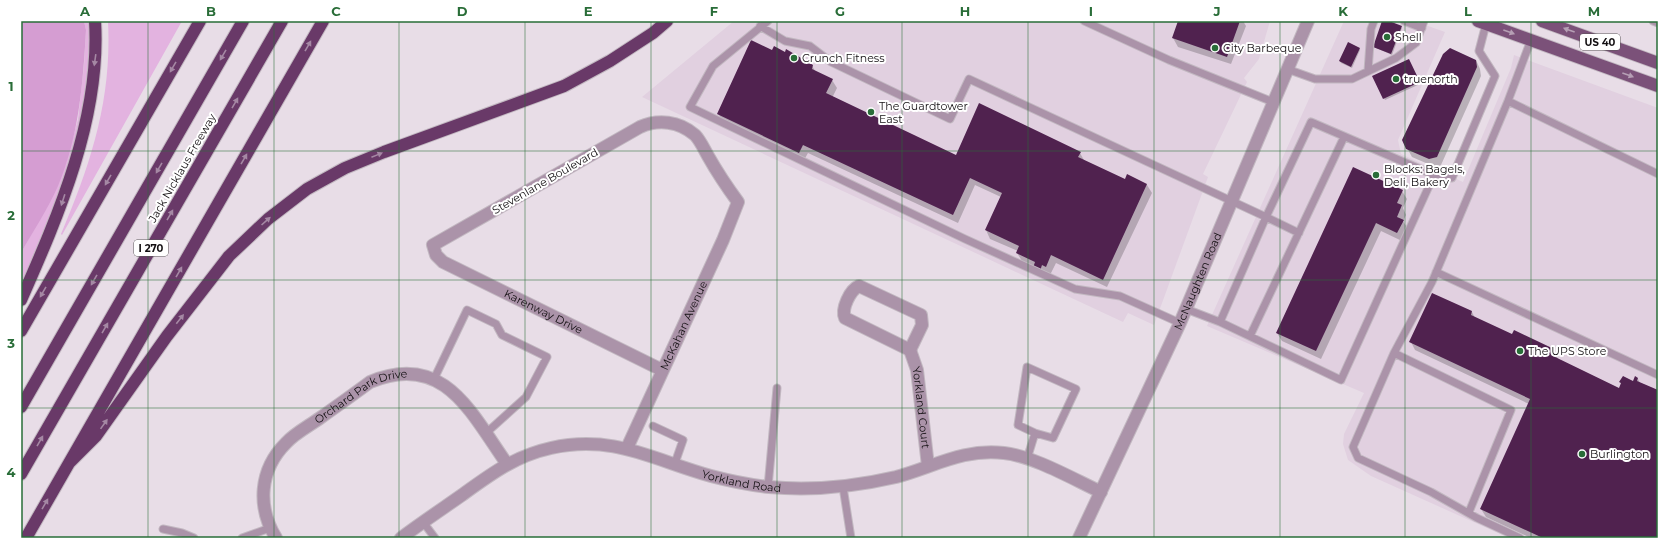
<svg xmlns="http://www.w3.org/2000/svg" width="1679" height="559" viewBox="0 0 1679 559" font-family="Montserrat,sans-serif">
	<rect width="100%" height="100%" fill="#e8dde7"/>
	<path fill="#e1d0e0" d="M734 21H1270L1259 59 1244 78 1247 82 1203 174 1208 177 1154 325 1128 313 1123 322 642 97Z
		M1344 21H1414L1445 32 1398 140 1401 154 1463 182 1511 68 1514 55 1658 108V538H1509L1371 476 1348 460 1343 444 1344 434 1364 393 1207 326Z"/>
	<path fill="#e3b3e0" d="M84 21H94L89 108 43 240 21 283V253L57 187 66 163 78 119 84 65 86 30Z
		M108 21H182L62 235 61 234C91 163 112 100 108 21Z"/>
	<path fill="#d59dd2" d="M21 21H84L86 30C83 83 79 136 58 186 48 209 33 231 21 253Z"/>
	<path fill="#0003" d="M1179 21H1243L1246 26 1231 64 1178 47 1173 38Z
		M1383 21 1402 28 1392 55 1374 47Z
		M1360 49V50L1352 68 1341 63 1340 61Z
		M772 51 812 66 816 72 832 80 837 88 832 98 956 156 1080 153 1085 162 1125 181 1127 176 1147 185 1152 193 1107 287 1056 263 1050 275 1022 261 1017 253 1018 251 990 239 986 230 1001 197 975 185 958 223 808 153 804 160 723 122 718 113Z
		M1408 60 1420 84 1385 100 1374 76Z
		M1476 60 1480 69 1481 76 1441 165 1435 167 1412 157 1407 148Z
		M1402 191 1407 199 1403 208 1406 215 1403 221 1408 229 1402 241 1381 231 1321 359 1282 341 1277 333Z
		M1472 312 1475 318 1512 335 1514 332 1554 350 1558 359 1620 389 1622 385 1620 382H1634L1638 379 1640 383 1658 391V538H1531L1486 517 1481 509 1529 404 1415 350 1411 342Z"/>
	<path fill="#50224f" d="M1178 21H1240L1227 57 1172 38Z
		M1382 21H1389L1402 26 1391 54 1373 47Z
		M751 40 772 50 774 46 785 52 786 49 813 65 812 69 833 79 826 93 956 155 979 103 1081 152 1078 157 1125 179 1127 174 1147 184 1103 280 1051 255 1046 267 1042 265 1040 271 1033 268 1035 262 1016 253 1019 246 985 230 1002 193 970 178 953 215 803 145 799 153 717 114Z
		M1348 42 1360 48 1351 67 1339 61Z
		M1450 48 1476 60 1477 67 1437 157 1429 159 1406 149 1402 140 1443 54Z
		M1409 59 1420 82 1383 99 1372 76Z
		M1353 167 1403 190 1397 203 1402 205 1397 217 1404 220 1397 233 1376 223 1316 351 1276 333Z
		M1432 293 1472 311 1471 315 1512 334 1514 330 1554 349 1551 355 1619 388 1621 383 1619 382 1623 376 1633 381 1635 376 1638 378 1637 381 1658 390V538H1543L1480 509 1530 399 1409 342Z"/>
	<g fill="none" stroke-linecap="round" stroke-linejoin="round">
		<defs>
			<path id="service" d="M768 21 713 66 690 107 965 239 1075 289 1120 296 1180 323
				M1084 21 1169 60 1273 102
				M1404 21 1422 28
				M1653 21 1658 23
				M760 26 785 41 810 46 831 62 950 119 969 79 1266 217 1220 322
				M1287 69 1315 79H1352L1396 58 1416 43 1424 21
				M1368 71 1371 29 1374 21
				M1508 101 1658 174
				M1434 175 1452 178 1495 76 1479 51 1486 24
				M1436 272 1658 375
				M1186 309 1220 322 1341 380 1434 175 1311 122 1266 217 1299 233
				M1250 336 1344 137
				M1394 353 1511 410 1469 512
				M1027 367 1076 389 1053 438 1035 433 1018 425Z
				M434 379 467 310 496 324 502 335 547 357 526 397 485 434
				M653 426 683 440 675 463
				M1027 459 1035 433
				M768 487 777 388
				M843 487 851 538
				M423 522 435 538
				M163 529 182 533 194 538
				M242 538 270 528
				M1520 538 1477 518 1431 492 1358 458 1353 447 1394 353 1432 282 1508 101 1531 40"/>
			<g id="minor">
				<path d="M859 286 921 315 922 325 910 350 845 318C841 309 850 290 859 286Z"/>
				<path id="s1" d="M910 350 917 370 928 466"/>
				<path id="s2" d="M627 448 723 240 738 202C727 187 717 172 708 156 704 149 700 140 695 135 679 121 658 119 640 127L433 245 436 255 443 262 662 370"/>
				<path id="s3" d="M276 538C257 507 259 470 286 443 295 433 309 426 320 418 337 406 354 394 370 382 444 351 471 413 507 464"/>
				<path id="s4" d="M401 538C421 523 442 509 462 495 491 474 515 456 551 448 614 434 653 460 711 476 730 481 750 485 769 487 813 491 853 487 896 477 933 467 964 448 1004 453 1033 456 1073 479 1101 492"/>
			</g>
			<g id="tertiary">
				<path id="s5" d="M1079 538 1180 323 1308 21"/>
			</g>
			<path id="primary" d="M1478 21 1658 86
				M1542 21 1658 63"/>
			<path id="motorway" d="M21 300C59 214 101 117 95 21
				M21 331 200 21
				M21 407 243 21
				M69 463 96 436 167 336 229 256 268 219 307 189 345 168 384 152 564 86 610 61 653 33 667 21
				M21 474 282 21
				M26 538 323 21"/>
		</defs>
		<use href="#service" stroke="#c2b8c1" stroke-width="9"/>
		<use href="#minor" stroke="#c2b8c1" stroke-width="14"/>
		<use href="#tertiary" stroke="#c2b8c1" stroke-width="14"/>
		<use href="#primary" stroke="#c2b8c1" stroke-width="14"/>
		<use href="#motorway" stroke="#c2b8c1" stroke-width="14"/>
		<use href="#service" stroke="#ab93a9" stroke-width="7"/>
		<use href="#minor" stroke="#ab93a9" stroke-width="12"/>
		<use href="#tertiary" stroke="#ab93a9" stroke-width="12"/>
		<use href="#primary" stroke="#7b5179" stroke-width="12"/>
		<use href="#motorway" stroke="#693968" stroke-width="12"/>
	</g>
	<defs><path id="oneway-solid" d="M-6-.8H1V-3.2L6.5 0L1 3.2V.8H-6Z"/></defs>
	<g fill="#b69fb5">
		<use href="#oneway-solid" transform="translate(1569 30) rotate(-160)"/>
		<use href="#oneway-solid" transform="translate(1509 32) rotate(20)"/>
		<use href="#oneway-solid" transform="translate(1628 75) rotate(20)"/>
	</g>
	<g fill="#a588a4">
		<use href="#oneway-solid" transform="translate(308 46) rotate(-60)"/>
		<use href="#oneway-solid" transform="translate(223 55) rotate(120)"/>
		<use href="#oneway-solid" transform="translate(95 60) rotate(98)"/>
		<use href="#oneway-solid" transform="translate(173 67) rotate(120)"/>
		<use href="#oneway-solid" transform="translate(235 103) rotate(-60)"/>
		<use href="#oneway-solid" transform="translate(377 155) rotate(-22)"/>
		<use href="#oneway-solid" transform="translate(244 159) rotate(-60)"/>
		<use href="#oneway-solid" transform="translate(159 168) rotate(120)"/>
		<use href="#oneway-solid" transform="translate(108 180) rotate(120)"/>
		<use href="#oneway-solid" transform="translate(63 200) rotate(108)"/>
		<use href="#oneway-solid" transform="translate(170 215) rotate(-60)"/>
		<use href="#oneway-solid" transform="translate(266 221) rotate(-42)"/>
		<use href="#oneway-solid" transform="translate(179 272) rotate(-60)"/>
		<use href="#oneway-solid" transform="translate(94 280) rotate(120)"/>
		<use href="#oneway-solid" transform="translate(43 292) rotate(120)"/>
		<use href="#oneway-solid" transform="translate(180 319) rotate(-52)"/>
		<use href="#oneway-solid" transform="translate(105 328) rotate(-60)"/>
		<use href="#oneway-solid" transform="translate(104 424) rotate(-55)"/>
		<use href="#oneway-solid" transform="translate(40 441) rotate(-60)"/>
		<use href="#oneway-solid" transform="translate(45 504) rotate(-60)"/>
	</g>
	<path fill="none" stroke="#296d38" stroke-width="1" stroke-opacity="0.55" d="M148 21V538M274 21V538M399 21V538M525 21V538M651 21V538M777 21V538M902 21V538M1028 21V538M1154 21V538M1280 21V538M1405 21V538M1531 21V538M21 151H1658M21 280H1658M21 408H1658"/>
	<g fill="#296d38" stroke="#fff" stroke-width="1.5">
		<circle cx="1387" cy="37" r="4"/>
		<circle cx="1215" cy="48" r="4"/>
		<circle cx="794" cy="58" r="4"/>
		<circle cx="1396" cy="79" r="4"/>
		<circle cx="871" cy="112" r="4"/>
		<circle cx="1376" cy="175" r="4"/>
		<circle cx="1520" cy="351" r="4"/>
		<circle cx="1582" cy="454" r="4"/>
	</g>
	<g text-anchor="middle" stroke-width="4" stroke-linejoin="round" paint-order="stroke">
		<g fill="#fff" stroke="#5a5759" stroke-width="1">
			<rect x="1580" y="34" width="40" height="16" rx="3"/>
			<rect x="134" y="240" width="34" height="16" rx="3"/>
		</g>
		<g font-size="10" font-weight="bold" fill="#130f12">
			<text x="1600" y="46">US 40</text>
			<text x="151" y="252">I 270</text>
		</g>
		<g font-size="11" fill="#130f12" stroke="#fff" text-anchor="start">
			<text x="1395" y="41">Shell</text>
			<text x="1223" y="52">City Barbeque</text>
			<text x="802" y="62">Crunch Fitness</text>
			<text x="1404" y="83">truenorth</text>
			<text x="879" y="110">The Guardtower<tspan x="879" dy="13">East</tspan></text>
			<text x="1384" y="173">Blocks: Bagels,<tspan x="1384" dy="13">Deli, Bakery</tspan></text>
			<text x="1528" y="355">The UPS Store</text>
			<text x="1590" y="458">Burlington</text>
		</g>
		<g font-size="11" fill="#130f12" stroke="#fff">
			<text transform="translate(182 168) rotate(-60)" y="4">Jack Nicklaus Freeway</text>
			<text transform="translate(545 181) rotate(-30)" y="4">Stevenlane Boulevard</text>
			<text dy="4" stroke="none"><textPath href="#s5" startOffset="283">McNaughten Road</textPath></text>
			<text dy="4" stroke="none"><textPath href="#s2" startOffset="779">Karenway Drive</textPath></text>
			<text dy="4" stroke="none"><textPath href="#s2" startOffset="135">McKahan Avenue</textPath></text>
			<text dy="4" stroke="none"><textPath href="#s3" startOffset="193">Orchard Park Drive</textPath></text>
			<text dy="4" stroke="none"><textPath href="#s1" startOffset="59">Yorkland Court</textPath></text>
			<text dy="4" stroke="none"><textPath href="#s4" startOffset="372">Yorkland Road</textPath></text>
		</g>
	</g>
	<rect width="1679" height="559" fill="none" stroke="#ffffff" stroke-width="44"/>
	<rect x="22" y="22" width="1635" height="515" fill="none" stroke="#296d38" stroke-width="1.5"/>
	<g font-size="13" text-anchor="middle" font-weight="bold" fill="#296d38">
		<text x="85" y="16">A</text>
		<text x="211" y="16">B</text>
		<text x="336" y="16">C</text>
		<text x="462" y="16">D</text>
		<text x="588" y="16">E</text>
		<text x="714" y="16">F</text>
		<text x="840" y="16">G</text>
		<text x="965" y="16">H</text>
		<text x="1091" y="16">I</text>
		<text x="1217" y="16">J</text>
		<text x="1343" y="16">K</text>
		<text x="1468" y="16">L</text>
		<text x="1594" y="16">M</text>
		<text x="11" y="91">1</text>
		<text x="11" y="220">2</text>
		<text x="11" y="348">3</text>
		<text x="11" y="477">4</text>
	</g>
</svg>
